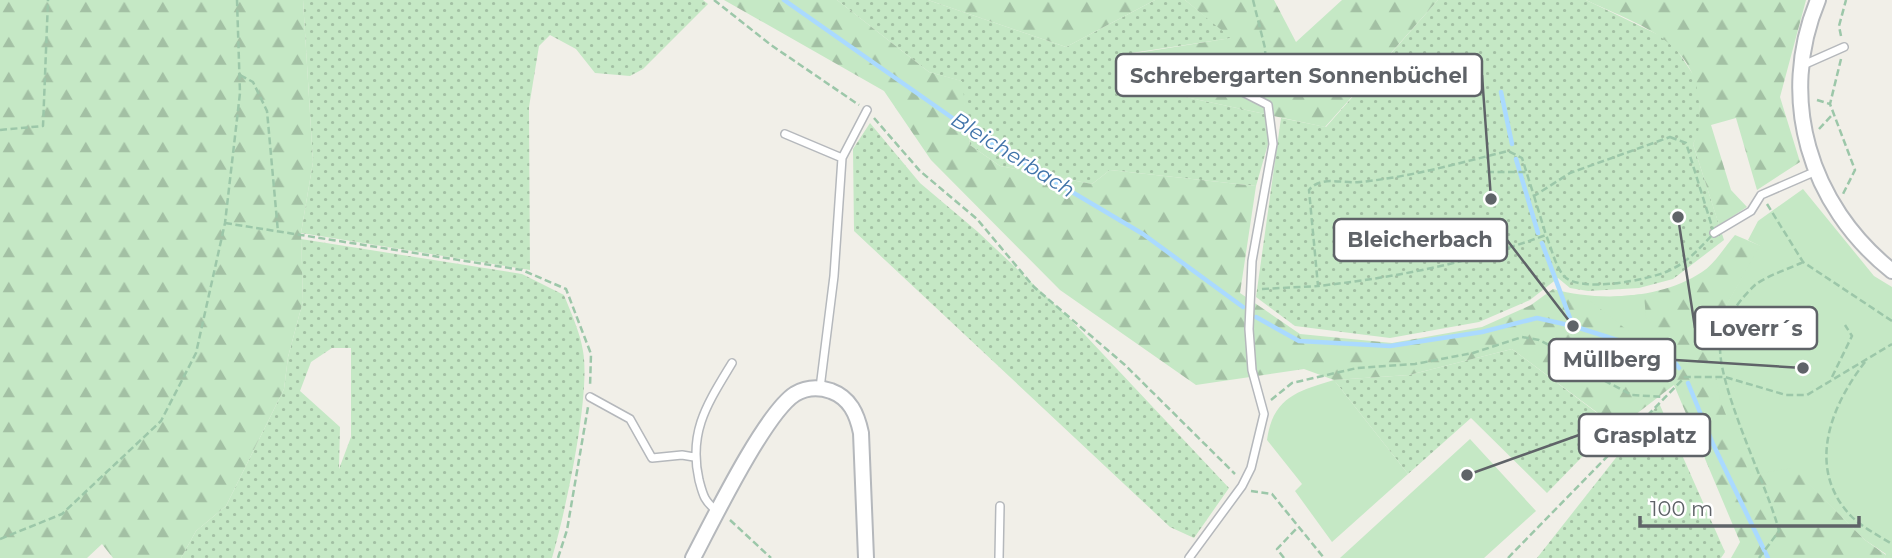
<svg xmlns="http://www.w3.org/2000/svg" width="1892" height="558" viewBox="0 0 1892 558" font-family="Montserrat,sans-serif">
	<defs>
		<pattern id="grass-dots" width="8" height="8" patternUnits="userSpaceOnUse" patternTransform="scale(1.75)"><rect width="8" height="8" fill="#c5e8c5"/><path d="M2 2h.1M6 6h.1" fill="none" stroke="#a3c0a4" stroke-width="1.8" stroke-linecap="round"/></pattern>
		<pattern id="forest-firs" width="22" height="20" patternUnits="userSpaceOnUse" patternTransform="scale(1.75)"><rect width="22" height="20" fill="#c5e8c5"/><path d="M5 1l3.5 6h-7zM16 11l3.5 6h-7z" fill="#a3c0a4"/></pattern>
	</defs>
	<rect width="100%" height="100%" fill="#f1efe8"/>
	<path fill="url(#grass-dots)" fill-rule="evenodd" d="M303 0H703L708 4 643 69 630 76 595 73 576 49 550 35 539 46 529 107 530 270 301 233 313 162Z
		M837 0H928L1066 47 1155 0H1185L1232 38 1118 55 1125 84 1265 114 1270 137 1256 186 1110 170 1092 184 1000 166 970 145 961 81 929 72Z
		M1438 0H1586L1663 37 1677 50 1698 82 1701 129 1693 144 1724 240 1673 279 1639 288 1588 291 1570 288 1558 278 1530 300 1479 322 1390 338 1295 326 1256 297 1281 118 1326 127Z
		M870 123 920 183 978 232 1070 319 1229 488 1194 538 1170 527 854 231 853 149Z
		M301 239 522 274 564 295C571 313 580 332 583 351 591 394 565 514 552 558H181L196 531 226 506 284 389 288 357 303 301ZM332 348H351V437L339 469 340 427 300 391 311 362Z
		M1512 349 1613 425 1547 493 1471 418 1408 474 1334 380 1409 375Z
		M1659 403 1725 552 1721 558H1537Z"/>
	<path fill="url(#forest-firs)" d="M0 0H303L313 162 301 233 303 301 288 357 284 389 226 506 196 531 181 558H113L102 544 87 558H0Z
		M724 0H837L929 72 962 81 970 145 1000 166 1092 184 1110 170 1256 186 1240 293 1300 334 1392 343 1482 327 1531 305 1553 289C1600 302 1661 299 1702 272 1715 264 1725 246 1735 235L1761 246 1709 335 1793 467 1865 540 1886 555 1884 558H1731L1740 542 1674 385 1618 428 1512 349 1409 375 1334 380 1304 369 1196 385 1060 290 931 160 884 91Z
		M928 0H1155L1066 47Z
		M1185 0H1274L1296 42 1342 0H1438L1325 127 1125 84 1118 56 1231 38Z
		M1586 0H1806L1780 97 1800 162 1757 190 1736 118 1711 125 1731 190 1747 207 1719 225 1693 144C1701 129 1700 120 1699 103 1695 39 1636 24 1586 0Z"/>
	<path fill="#c5e8c5" d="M1803 189 1874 276 1892 287V558H1884L1886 554 1865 540 1793 468 1750 475 1720 400 1709 335 1760 246 1748 240 1758 221Z
		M1644 294 1646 318 1660 330 1651 342 1627 330 1588 299Z
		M1334 380 1408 474 1332 542 1295 491 1302 484 1267 440C1273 397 1298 391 1334 380Z
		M1470 439 1536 511 1484 558H1340Z"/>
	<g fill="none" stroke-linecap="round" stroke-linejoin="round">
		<path stroke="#aadaff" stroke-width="4.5" d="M784 0 981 138 1143 234 1243 307
			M1501 92 1512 144
			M1516 159 1538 233
			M1542 243 1573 326 1671 357 1679 368
			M1256 317 1299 341 1390 346 1482 332 1537 318 1573 326
			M1688 383 1713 444 1768 558"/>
		<defs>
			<path id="lane" d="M1801 66 1844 47
				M785 134 842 158
				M1714 233 1751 211 1761 195 1814 172
				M820 388 834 276 842 158 867 110
				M590 397 630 419 652 458 682 455 694 457
				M717 511C704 501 703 495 699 480 688 431 708 403 732 363
				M999 558 1000 506
				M1189 558 1242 486 1251 468 1264 414 1252 370 1249 329 1252 261 1273 144 1268 105 1219 80"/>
			<path id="street" d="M1818 0C1777 98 1809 205 1892 271
				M693 558C712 522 765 413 795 394 807 387 819 387 831 391 850 398 857 414 861 433L866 558"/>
		</defs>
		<use href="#lane" stroke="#b5b8bc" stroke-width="10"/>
		<use href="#street" stroke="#b5b8bc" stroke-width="18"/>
		<path stroke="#9cc7a9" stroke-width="2.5" stroke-dasharray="7 3.5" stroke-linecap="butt" d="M714 0 771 45 859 105
			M1253 0 1265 48 1267 91
			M1841 36 1839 26 1846 0
			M1841 59 1830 104 1855 170 1843 194
			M240 75 253 82 267 111 278 232
			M1817 100 1830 104
			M874 118 920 171 977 219 1034 287 1125 365 1235 474
			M1819 129 1833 114
			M0 130 43 126 48 0
			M1670 137 1686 143 1714 233C1701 247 1687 263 1668 271 1649 280 1577 294 1563 275 1555 265 1551 247 1546 235 1469 263 1399 277 1318 286L1309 190C1321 175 1343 184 1360 182 1411 177 1459 163 1508 151L1522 158 1534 196 1570 173Z
			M1487 172H1527
			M1534 196 1546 235
			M1767 204 1803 262 1892 321
			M225 223 522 270 566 289 591 354 590 387
			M1262 289 1318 286
			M1865 362C1830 407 1806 469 1851 516 1862 527 1879 536 1892 544
			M1832 377 1852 336 1845 325
			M1271 400 1292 383 1357 368 1415 364 1473 353 1522 337 1539 340 1555 348 1582 369 1632 395 1664 397
			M1251 491 1272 494 1324 558
			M730 520 771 558
			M0 539 62 514 161 421 196 353 225 223 240 93 237 0
			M558 558 567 530 588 407
			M1284 558 1277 549 1298 527
			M1508 558 1685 377H1725L1786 395H1807L1892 344
			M1759 558 1779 531C1768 486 1712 377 1721 338 1725 319 1741 298 1755 285 1768 275 1789 269 1803 262"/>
		<use href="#lane" stroke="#fff" stroke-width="7"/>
		<use href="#street" stroke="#fff" stroke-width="14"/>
	</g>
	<g text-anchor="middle" stroke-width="5" stroke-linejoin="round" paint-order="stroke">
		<g font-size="21" font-style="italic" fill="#4174aa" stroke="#fff">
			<text transform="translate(1013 155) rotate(32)" y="7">Bleicherbach</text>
		</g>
	</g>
	<path fill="none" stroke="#5f6368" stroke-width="2.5" d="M1491 199L1482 75M1573 326L1507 240M1678 217L1695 328M1803 368L1675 360M1467 475L1579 435"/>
	<g fill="#5f6368" stroke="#fff" stroke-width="2.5">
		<circle cx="1491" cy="199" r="7"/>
		<circle cx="1573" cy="326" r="7"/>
		<circle cx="1678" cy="217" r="7"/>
		<circle cx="1803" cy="368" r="7"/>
		<circle cx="1467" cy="475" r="7"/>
	</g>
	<g fill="#fff" stroke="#5f6368" stroke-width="2.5">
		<rect x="1116" y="54" width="366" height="42" rx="7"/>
		<rect x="1334" y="219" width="173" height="42" rx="7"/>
		<rect x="1695" y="307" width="122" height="42" rx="7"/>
		<rect x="1549" y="339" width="126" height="42" rx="7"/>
		<rect x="1579" y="414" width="131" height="42" rx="7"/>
	</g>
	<g font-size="21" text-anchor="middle" font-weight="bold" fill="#5f6368">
		<text x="1299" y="83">Schrebergarten Sonnenbüchel</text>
		<text x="1420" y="247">Bleicherbach</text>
		<text x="1756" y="336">Loverr´s</text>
		<text x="1612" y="367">Müllberg</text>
		<text x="1645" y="443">Grasplatz</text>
	</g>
	<path d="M1640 516v10h219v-10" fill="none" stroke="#5f6368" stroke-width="3.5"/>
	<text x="1650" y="516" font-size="21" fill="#5f6368" stroke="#ffffff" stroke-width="5" paint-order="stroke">100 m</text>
</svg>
